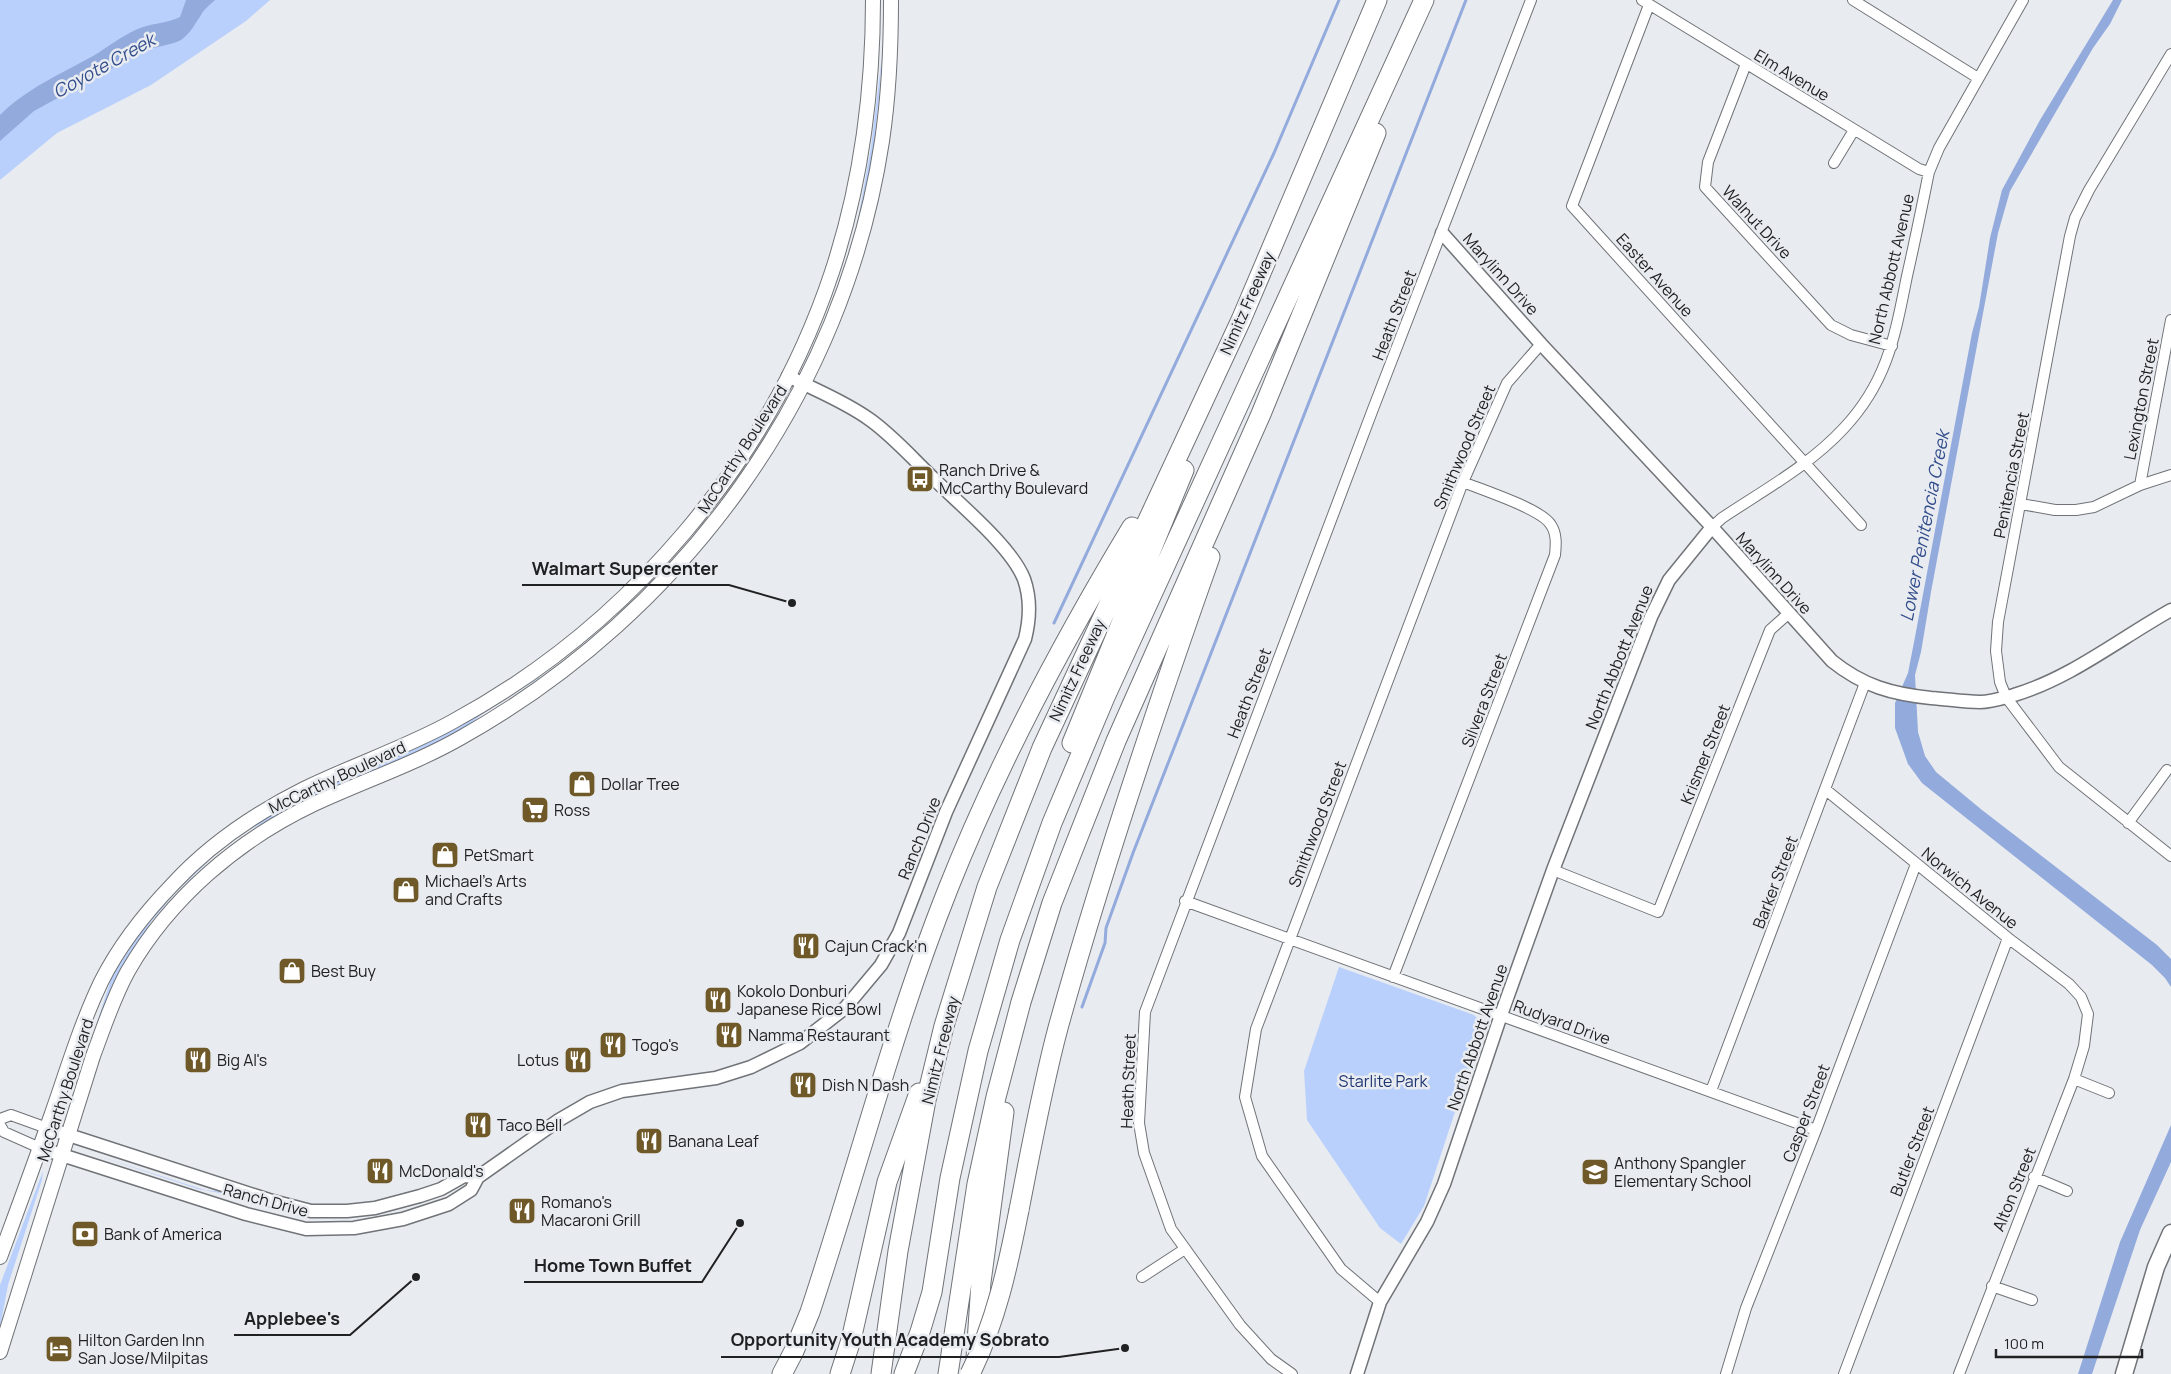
<svg xmlns="http://www.w3.org/2000/svg" width="2171" height="1374" viewBox="0 0 2171 1374" font-family="Manrope,sans-serif">
	<rect width="100%" height="100%" fill="#e8ebf0"/>
	<path fill="#bad0fc" d="M0 0H270L246 21 151 85 57 133 0 180Z
		M882 56 879 98 868 200 852 253 871 147Z
		M539 676V678L481 715 461 732 246 831C288 795 360 774 410 751 456 730 498 704 539 676Z
		M216 854 175 893 150 923 143 935 69 1110 112 976 139 935 160 908 182 884Z
		M1339 967 1474 1015 1481 1022V1033L1424 1206 1401 1244 1380 1228 1307 1120 1304 1071Z
		M92 1154 205 1190 225 1192 272 1208 225 1194 198 1189Z
		M43 1171 42 1180 8 1285 0 1327V1285Z"/>
	<path fill="#93aadc" d="M186 0H215C210 5 204 9 201 15 195 24 190 34 181 40 170 46 154 46 142 52L34 111 0 141V115C27 88 61 74 93 56 110 46 125 33 143 27 155 23 168 23 180 17Z
		M2113 0H2122L2110 24 2093 48 2010 191 1998 233 1931 592 1921 652 1915 675 1918 732 1925 756 1936 772 1982 810 2157 945 2171 959V987L2165 978 2152 965 1922 783 1908 764 1895 728V703L1908 673 1915 637 1972 333 1979 307 1990 238 2002 190 2040 120Z
		M2171 1125V1162L2140 1230 2092 1374H2078L2120 1242Z"/>
	<g fill="none" stroke-linecap="round" stroke-linejoin="round">
		<path stroke="#93aadc" stroke-width="3" d="M1054 623 1274 153 1339 0
			M1082 1007 1105 943 1106 928 1133 853 1466 0"/>
		<defs>
			<path id="minor" d="M1642 0 1919 169 1929 172
				M1853 0 1978 78
				M1649 5 1572 206 1861 525
				M2171 54 2089 190 2075 218 2070 236 1998 622 1996 651 2000 682 2006 697 2059 767 2171 856
				M1746 64 1708 162 1705 187 1831 325 1851 335 1892 346
				M1834 163 1854 130
				M2140 485 2171 320
				M2021 504 2055 510H2076L2094 507 2140 485 2171 475
				M1712 527 1722 518C1764 490 1810 465 1844 428 1888 381 1895 335 1907 276 1915 241 1922 206 1929 172L1939 148 2023 0
				M1826 790 2008 938 2069 984 2081 997 2088 1014 2084 1046 2074 1079 1959 1374
				M2128 823 2167 770
				M1553 870 1658 912 1770 630 1788 614
				M1185 901 1816 1130
				M1393 977 1555 555C1556 545 1557 534 1551 525 1542 509 1482 490 1463 482
				M2074 1079 2109 1093
				M1711 1091 1865 683
				M0 1119 11 1115 47 1128
				M0 1125 4 1132 40 1148
				M2034 1177 2067 1191
				M1142 1277 1185 1249
				M1992 1286 2032 1300
				M1380 1302 1341 1269 1262 1156 1245 1097 1256 1029 1463 482 1507 383 1541 344
				M1292 1374 1271 1359 1240 1325 1171 1229 1144 1153 1139 1123 1145 1012 1373 409 1531 0
				M1726 1374 1746 1308 1816 1130 1916 864
				M1844 1374 2008 938"/>
			<path id="tertiary" d="M1442 233 1541 344 1712 527 1832 661C1863 686 1892 694 1931 698 1947 699 1964 702 1980 702 1991 702 2003 698 2014 695 2071 678 2119 639 2171 610
				M47 1128 269 1200 311 1211H347L375 1208 420 1196 441 1189 464 1176 478 1177
				M40 1148 246 1214 306 1229 354 1228 403 1219 449 1204 471 1190 478 1177 559 1120 590 1102 622 1091 716 1078 751 1067 800 1043 845 1008 881 965 899 933 946 812 1025 639C1030 619 1031 599 1024 579 1011 546 959 504 933 478 912 458 892 435 869 419 844 401 815 390 788 376
				M1357 1374 1380 1302 1427 1222 1444 1184 1501 1015 1553 870 1651 617 1669 580 1712 527"/>
			<path id="secondary" d="M0 1257C17 1211 34 1165 50 1119 66 1074 80 1026 101 982 119 946 145 913 173 884 210 844 256 813 304 789 353 765 405 748 452 722 628 627 769 462 832 272 861 184 873 93 873 0
				M0 1352 93 1056C104 1027 113 998 128 971 170 898 238 840 314 804 363 781 415 764 462 737 683 613 844 393 882 141 889 94 891 47 891 0"/>
			<path id="primary" d="M2124 1374 2156 1267 2171 1233"/>
			<path id="motorway" d="M1072 743 1184 470
				M1019 1210C1031 1149 1042 1088 1058 1028 1102 869 1155 712 1210 557
				M976 1358 981 1282 1004 1112
				M782 1374 794 1351 810 1312C857 1171 893 1027 948 889 998 763 1062 643 1132 527
				M840 1374 851 1340 887 1182 919 1093
				M881 1374 898 1251 926 1100 944 1026 987 887 1042 748 1241 320 1377 0
				M904 1374 920 1332 932 1292 950 1178 978 1051 1010 940 1052 823 1105 697 1424 0
				M948 1374 977 1184 996 1097 1021 1002 1052 903 1116 741 1261 414 1376 133"/>
		</defs>
		<use href="#minor" stroke="#707377" stroke-width="12"/>
		<use href="#tertiary" stroke="#707377" stroke-width="15"/>
		<use href="#secondary" stroke="#707377" stroke-width="16"/>
		<use href="#primary" stroke="#707377" stroke-width="19"/>
		<use href="#motorway" stroke="#707377" stroke-width="21"/>
		<use href="#minor" stroke="#fff" stroke-width="10"/>
		<use href="#tertiary" stroke="#fff" stroke-width="12"/>
		<use href="#secondary" stroke="#fff" stroke-width="14"/>
		<use href="#primary" stroke="#fff" stroke-width="16"/>
		<use href="#motorway" stroke="#fff" stroke-width="19"/>
		<defs>
			<path id="motorway-bridge" d="M970 1374C996 1322 1008 1266 1019 1210"/>
		</defs>
		<use href="#motorway-bridge" stroke="#707377" stroke-width="21" stroke-linecap="butt"/>
		<use href="#motorway-bridge" stroke="#fff" stroke-width="19"/>
	</g>
	<defs>
		<symbol id="bus-square" viewBox="-11 -11 22 22"><rect x="-9" y="-9" width="18" height="18" rx="4" fill="#6f5928" stroke="#e8ebf0"/><path d="M-5-6H5V4H4V6H2V4H-2V6H-4V4H-5ZM-3.5-4V0h7V-4ZM-3.5 1.2v1.5H-2V1.2ZM2 1.2v1.5H3.5V1.2Z" fill="#fff"/></symbol>
		<symbol id="shop-square" viewBox="-11 -11 22 22"><rect x="-9" y="-9" width="18" height="18" rx="4" fill="#6f5928" stroke="#e8ebf0"/><path d="M-5-2.5h2.3a2.7 3.5 0 0 1 5.4 0H5L5.5 6h-11ZM-1.5-2.5h3a1.5 2.3 0 0 0-3 0Z" fill="#fff"/></symbol>
		<symbol id="supermarket-square" viewBox="-11 -11 22 22"><rect x="-9" y="-9" width="18" height="18" rx="4" fill="#6f5928" stroke="#e8ebf0"/><path d="M-6-5.5h2.5l.6 2H6L4.5 2H-2.5L-4.4-4H-6ZM-1.5 3.2a1.3 1.3 0 1 0 .1 0ZM3 3.2a1.3 1.3 0 1 0 .1 0Z" fill="#fff"/></symbol>
		<symbol id="restaurant-square" viewBox="-11 -11 22 22"><rect x="-9" y="-9" width="18" height="18" rx="4" fill="#6f5928" stroke="#e8ebf0"/><path d="M-5-6h1v4h1v-4h1v4h1v-4h1v5L-1.5 .5V6h-2V.5L-5-1ZM5-6V6H3V1.5H1.5Q1.5-4 5-6Z" fill="#fff"/></symbol>
		<symbol id="school-square" viewBox="-11 -11 22 22"><rect x="-9" y="-9" width="18" height="18" rx="4" fill="#6f5928" stroke="#e8ebf0"/><path d="M0-5L7-2L0 1L-7-2ZM-4 1L0 2.5L4 1V4Q0 6-4 4Z" fill="#fff"/></symbol>
		<symbol id="bank-square" viewBox="-11 -11 22 22"><rect x="-9" y="-9" width="18" height="18" rx="4" fill="#6f5928" stroke="#e8ebf0"/><path d="M-6-4H6V4H-6ZM0-2.3a2.3 2.3 0 1 0 0 4.6a2.3 2.3 0 1 0 0-4.6Z" fill="#fff"/></symbol>
		<symbol id="hotel-square" viewBox="-11 -11 22 22"><rect x="-9" y="-9" width="18" height="18" rx="4" fill="#6f5928" stroke="#e8ebf0"/><path d="M-6-4.5h1.5V1H6V5H4.5V3h-9V5H-6ZM-4 0a1.8 1.8 0 1 1 3.6 0ZM.5 0V-2.5h3Q6-2.5 6 0Z" fill="#fff"/></symbol>
	</defs>
	<g fill-rule="evenodd">
		<use href="#bus-square" x="904" y="463" width="32" height="32"/>
		<use href="#shop-square" x="566" y="768" width="32" height="32"/>
		<use href="#supermarket-square" x="519" y="794" width="32" height="32"/>
		<use href="#shop-square" x="429" y="839" width="32" height="32"/>
		<use href="#shop-square" x="390" y="874" width="32" height="32"/>
		<use href="#restaurant-square" x="790" y="930" width="32" height="32"/>
		<use href="#shop-square" x="276" y="955" width="32" height="32"/>
		<use href="#restaurant-square" x="702" y="984" width="32" height="32"/>
		<use href="#restaurant-square" x="713" y="1019" width="32" height="32"/>
		<use href="#restaurant-square" x="597" y="1029" width="32" height="32"/>
		<use href="#restaurant-square" x="182" y="1044" width="32" height="32"/>
		<use href="#restaurant-square" x="562" y="1044" width="32" height="32"/>
		<use href="#restaurant-square" x="787" y="1069" width="32" height="32"/>
		<use href="#restaurant-square" x="462" y="1109" width="32" height="32"/>
		<use href="#restaurant-square" x="633" y="1125" width="32" height="32"/>
		<use href="#restaurant-square" x="364" y="1155" width="32" height="32"/>
		<use href="#school-square" x="1579" y="1156" width="32" height="32"/>
		<use href="#restaurant-square" x="506" y="1195" width="32" height="32"/>
		<use href="#bank-square" x="69" y="1218" width="32" height="32"/>
		<use href="#hotel-square" x="43" y="1333" width="32" height="32"/>
	</g>
	<g text-anchor="middle" stroke-width="5" stroke-linejoin="round" paint-order="stroke">
		<g font-size="16" fill="#202123" stroke="#e8ebf0">
			<text transform="translate(1792 75) rotate(31)" y="6">Elm Avenue</text>
			<text transform="translate(1757 222) rotate(47)" y="6">Walnut Drive</text>
			<text transform="translate(1891 269) rotate(-77)" y="6">North Abbott Avenue</text>
			<text transform="translate(1501 274) rotate(48)" y="6">Marylinn Drive</text>
			<text transform="translate(1655 275) rotate(48)" y="6">Easter Avenue</text>
			<text transform="translate(1247 303) rotate(-66)" y="6">Nimitz Freeway</text>
			<text transform="translate(1394 315) rotate(-69)" y="6">Heath Street</text>
			<text transform="translate(2141 399) rotate(-79)" y="6">Lexington Street</text>
			<text transform="translate(1464 447) rotate(-67)" y="6">Smithwood Street</text>
			<text transform="translate(742 449) rotate(-57)" y="6">McCarthy Boulevard</text>
			<text transform="translate(2011 475) rotate(-79)" y="6">Penitencia Street</text>
			<text transform="translate(1774 573) rotate(48)" y="6">Marylinn Drive</text>
			<text transform="translate(1619 657) rotate(-68)" y="6">North Abbott Avenue</text>
			<text transform="translate(1077 670) rotate(-65)" y="6">Nimitz Freeway</text>
			<text transform="translate(1249 693) rotate(-69)" y="6">Heath Street</text>
			<text transform="translate(1484 700) rotate(-69)" y="6">Silvera Street</text>
			<text transform="translate(1705 754) rotate(-68)" y="6">Krismer Street</text>
			<text transform="translate(337 777) rotate(-25)" y="6">McCarthy Boulevard</text>
			<text transform="translate(1317 824) rotate(-69)" y="6">Smithwood Street</text>
			<text transform="translate(919 838) rotate(-68)" y="6">Ranch Drive</text>
			<text transform="translate(1775 882) rotate(-69)" y="6">Barker Street</text>
			<text transform="translate(1970 888) rotate(39)" y="6">Norwich Avenue</text>
			<text transform="translate(1562 1022) rotate(20)" y="6">Rudyard Drive</text>
			<text transform="translate(1477 1037) rotate(-71)" y="6">North Abbott Avenue</text>
			<text transform="translate(940 1050) rotate(-76)" y="6">Nimitz Freeway</text>
			<text transform="translate(1128 1081) rotate(-88)" y="6">Heath Street</text>
			<text transform="translate(65 1090) rotate(-72)" y="6">McCarthy Boulevard</text>
			<text transform="translate(1806 1113) rotate(-69)" y="6">Casper Street</text>
			<text transform="translate(1912 1151) rotate(-69)" y="6">Butler Street</text>
			<text transform="translate(2014 1189) rotate(-68)" y="6">Alton Street</text>
			<text transform="translate(266 1200) rotate(15)" y="6">Ranch Drive</text>
		</g>
		<g font-size="16" fill="#202123" stroke="#e8ebf0" text-anchor="start">
			<text x="939" y="476">Ranch Drive &amp;<tspan x="939" dy="18">McCarthy Boulevard</tspan></text>
			<text x="601" y="790">Dollar Tree</text>
			<text x="554" y="816">Ross</text>
			<text x="464" y="861">PetSmart</text>
			<text x="425" y="887">Michael's Arts<tspan x="425" dy="18">and Crafts</tspan></text>
			<text x="825" y="952">Cajun Crack'n</text>
			<text x="311" y="977">Best Buy</text>
			<text x="737" y="997">Kokolo Donburi<tspan x="737" dy="18">Japanese Rice Bowl</tspan></text>
			<text x="748" y="1041">Namma Restaurant</text>
			<text x="632" y="1051">Togo's</text>
			<text x="217" y="1066">Big Al's</text>
			<text x="559" y="1066" text-anchor="end">Lotus</text>
			<text x="822" y="1091">Dish N Dash</text>
			<text x="497" y="1131">Taco Bell</text>
			<text x="668" y="1147">Banana Leaf</text>
			<text x="1614" y="1169">Anthony Spangler<tspan x="1614" dy="18">Elementary School</tspan></text>
			<text x="399" y="1177">McDonald's</text>
			<text x="541" y="1208">Romano's<tspan x="541" dy="18">Macaroni Grill</tspan></text>
			<text x="104" y="1240">Bank of America</text>
			<text x="78" y="1346">Hilton Garden Inn<tspan x="78" dy="18">San Jose/Milpitas</tspan></text>
		</g>
		<g font-size="16" fill="#1e3672" stroke="#e8ebf0">
			<text x="1383" y="1087">Starlite Park</text>
		</g>
		<g font-size="18" font-style="italic" fill="#334e8c" stroke="#e8ebf0">
			<text transform="translate(104 66) rotate(-29)" y="6">Coyote Creek</text>
			<text transform="translate(1925 526) rotate(-79)" y="6">Lower Penitencia Creek</text>
		</g>
	</g>
	<path fill="none" stroke="#202123" stroke-width="2" d="M792 603L729 585H522M740 1223L702 1282H524M416 1277L350 1335H234M1125 1348L1059 1357H721"/>
	<g fill="#202123" stroke="#e8ebf0" stroke-width="2">
		<circle cx="792" cy="603" r="5"/>
		<circle cx="740" cy="1223" r="5"/>
		<circle cx="416" cy="1277" r="5"/>
		<circle cx="1125" cy="1348" r="5"/>
	</g>
	<g font-size="18" text-anchor="middle" font-weight="bold" fill="#202123" stroke="#e8ebf0" stroke-width="5" stroke-linejoin="round" paint-order="stroke">
		<text x="625" y="575">Walmart Supercenter</text>
		<text x="613" y="1272">Home Town Buffet</text>
		<text x="292" y="1325">Applebee's</text>
		<text x="890" y="1346">Opportunity Youth Academy Sobrato</text>
	</g>
	<path d="M1996 1349v8h146v-8" fill="none" stroke="#202123" stroke-width="2.5"/>
	<text x="2004" y="1349" font-size="15" fill="#202123" stroke="#e8ebf0" stroke-width="4" paint-order="stroke">100 m</text>
</svg>
